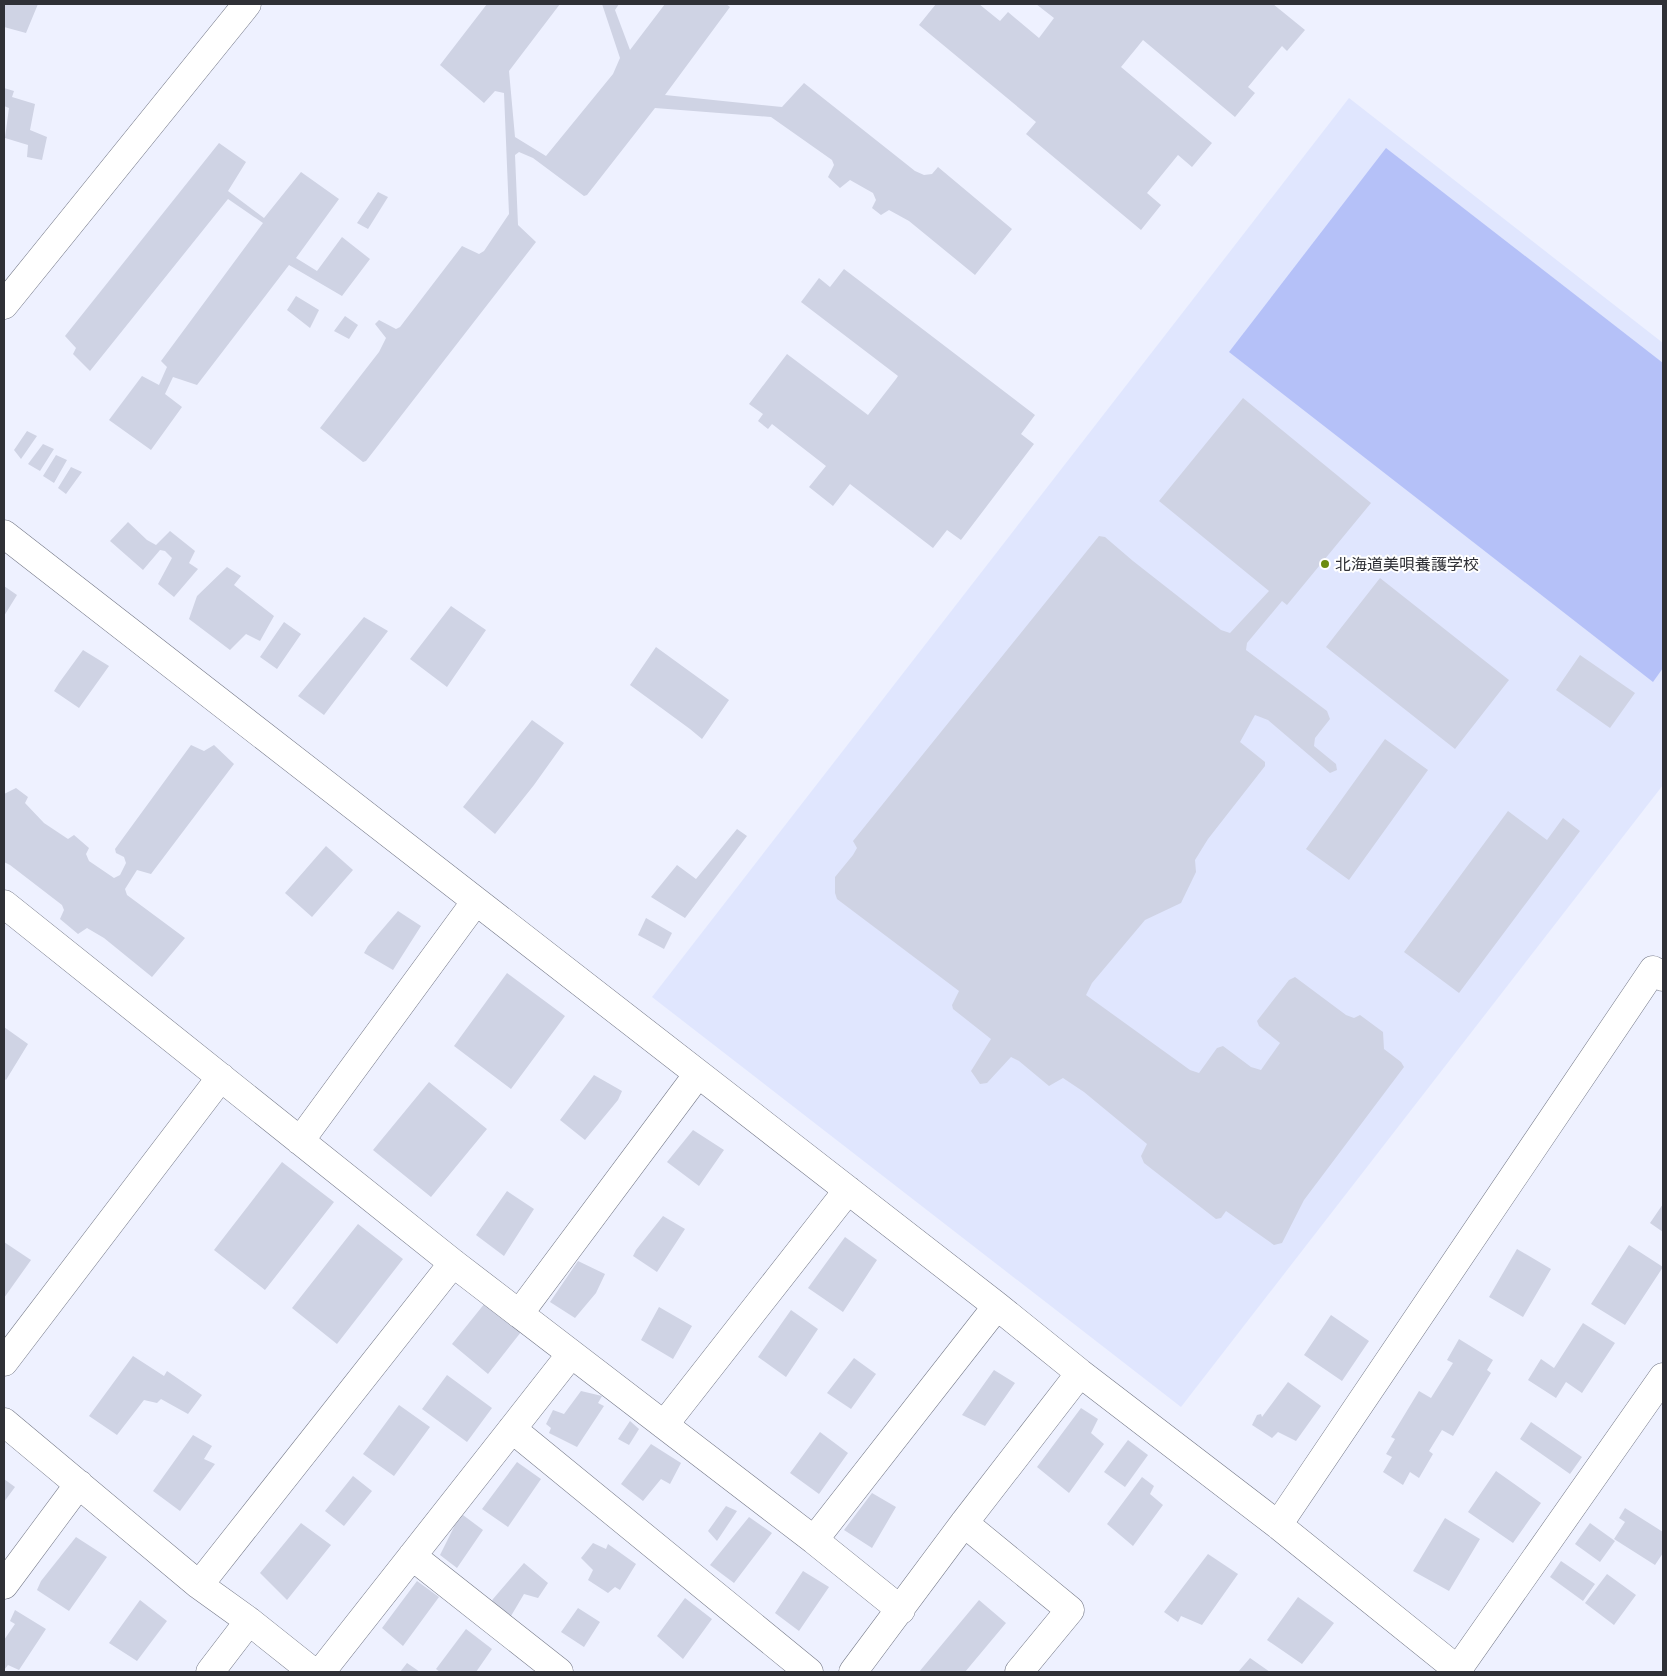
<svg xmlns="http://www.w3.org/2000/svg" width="1667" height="1676" viewBox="0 0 1667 1676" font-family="'Noto Serif','Noto Sans JP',serif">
	<rect width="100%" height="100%" fill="#eef1ff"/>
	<path fill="#e0e6fe" d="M1349 98 1663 343V785L1181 1407 652 997Z"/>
	<path fill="#b5c1f8" d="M1386 148 1663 363V668L1653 682 1229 352Z"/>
	<path fill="#cfd3e4" d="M4 4H38L26 33 4 27Z
		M487 4H560L509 71 515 137 546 156 613 74 620 58 602 4H619L615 10 630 50 665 4H726L730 7 665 95 782 107 804 83 915 171 924 175 932 174 938 167 1012 229 975 275 909 221 889 210 881 215 872 208 876 200 873 193 850 180 840 188 828 177 834 165 832 160 771 117 655 108 587 195 584 196 533 158 519 152 515 155 518 225 536 242 366 461 363 462 320 428 379 352 386 338 375 324 379 320 396 329 400 327 462 246 479 254 484 251 509 214 504 93 495 91 484 103 440 65Z
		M936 4H979L1000 21 1008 12 1039 38 1054 18 1036 4H1273L1305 30 1287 51 1282 46 1248 87 1255 93 1235 117 1143 40 1121 67 1212 143 1192 167 1178 155 1147 193 1161 205 1141 230 1026 134 1036 122 919 25Z
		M4 88 14 91 12 97 35 104 30 130 47 137 42 160 27 157 28 145 5 138 9 108 4 106Z
		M219 143 246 162 228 191 264 218 301 172 339 199 296 258 317 271 342 237 370 259 342 296 289 265 197 385 173 377 165 394 182 407 151 450 109 420 142 376 159 385 167 367 161 361 263 223 228 199 90 371 73 354 76 348 65 336Z
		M378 192 388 197 368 229 357 223Z
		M844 269 1035 415 1021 434 1034 444 961 540 947 530 933 548 850 484 833 506 809 487 826 466 772 424 768 429 758 421 763 414 749 404 787 354 868 415 896 379 898 376 801 302 819 278 830 287Z
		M296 296 319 310 310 328 287 310Z
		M345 316 358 325 349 339 334 331Z
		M1243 398 1371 503 1287 605 1282 601 1247 643 1246 650 1327 711 1330 719 1315 738 1314 746 1336 764 1337 770 1330 773 1268 720 1255 715 1240 742 1265 762V766L1208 839 1195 860 1196 872 1181 903 1145 920 1092 983 1086 995 1190 1070 1199 1073 1217 1048 1223 1046 1251 1067 1261 1070 1280 1043 1259 1026 1257 1021 1289 980 1295 977 1346 1015 1354 1018 1360 1015 1383 1032 1384 1049 1401 1062 1404 1067 1304 1200 1282 1243 1274 1245 1226 1211 1221 1218 1216 1219 1144 1163 1141 1156 1147 1144 1084 1092 1063 1078 1049 1086 1019 1061 1011 1057 987 1083 980 1084 971 1071 991 1039 953 1009 952 1005 959 991 837 899 835 893V877L853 855 857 848 853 841 1099 536 1105 537 1133 561 1221 630 1230 633 1269 591 1159 501Z
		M27 431 37 436 21 459 14 450Z
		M43 444 54 449 40 471 28 464Z
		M56 455 67 460 54 483 43 476Z
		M71 467 82 472 66 494 58 488Z
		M128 522 147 540 156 545 170 531 195 551 189 563 198 569 174 597 158 584 172 558 165 551 160 550 143 570 110 541Z
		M227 567 241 576 234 585 274 616 260 641 246 634 230 650 189 619 197 596Z
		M1380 578 1509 680 1455 749 1326 647Z
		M4 586 17 595 4 616Z
		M451 606 486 630 447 687 410 659Z
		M364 617 388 631 324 715 298 696Z
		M284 622 301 634 277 669 260 657Z
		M656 647 729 700 702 739 690 729 630 685Z
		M83 650 109 666 79 708 54 691 59 683Z
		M1580 655 1635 693 1610 728 1556 690Z
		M532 720 564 743 534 785 495 834 463 807Z
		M1385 739 1428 770 1349 880 1306 849Z
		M191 745 204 751 214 745 234 764 151 874 137 870 125 889 127 895 185 938 152 977 104 938 87 928 78 934 60 919 64 910 62 905 10 865 4 862V794L16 788 28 797 25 803 44 823 68 839 74 835 89 848 86 854 89 861 114 878 120 875 126 863 124 857 116 853 115 849Z
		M1508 811 1547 840 1563 818 1580 831 1459 993 1404 952Z
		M737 829 747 836 685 918 651 897 677 865 696 879Z
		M326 846 353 870 312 917 285 893Z
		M398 911 421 926 393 970 364 953 368 946Z
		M646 918 672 933 664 949 638 935Z
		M507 973 565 1016 511 1089 454 1046Z
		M4 1027 28 1044 6 1080 4 1079Z
		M594 1075 622 1091 618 1100 585 1140 560 1120Z
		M429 1082 487 1129 431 1197 373 1150Z
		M693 1130 724 1150 699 1186 667 1162Z
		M282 1162 334 1202 265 1290 214 1250Z
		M507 1191 534 1209 504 1256 476 1235Z
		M1663 1204V1232L1650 1223Z
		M663 1216 685 1229 657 1272 633 1256 636 1250Z
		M358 1224 403 1259 337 1344 292 1308Z
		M845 1237 877 1260 843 1312 808 1288Z
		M4 1242 31 1260 4 1298Z
		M1629 1245 1663 1267 1625 1325 1591 1304Z
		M1517 1249 1551 1269 1523 1317 1489 1297Z
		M578 1261 605 1274 596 1293 575 1318 550 1302Z
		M485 1303 521 1332 488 1374 452 1344Z
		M659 1307 692 1326 673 1359 641 1340Z
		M791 1310 818 1329 786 1377 758 1357Z
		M1331 1315 1369 1341 1342 1381 1304 1355Z
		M1583 1323 1615 1343 1582 1393 1566 1382 1556 1398 1528 1380 1541 1359 1554 1368Z
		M1459 1339 1493 1360 1487 1370 1491 1373 1453 1436 1442 1430 1429 1451 1433 1454 1419 1478 1410 1472 1403 1485 1383 1472 1392 1457 1386 1454 1395 1439 1391 1437 1419 1391 1431 1398 1453 1363 1447 1360Z
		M133 1356 164 1376 167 1371 202 1395 188 1414 161 1399 157 1403 144 1400 117 1435 89 1416Z
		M854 1358 876 1374 851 1409 827 1393Z
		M994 1370 1015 1383 985 1426 962 1415Z
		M447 1375 492 1408 467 1442 422 1409Z
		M1288 1382 1321 1406 1296 1441 1278 1432 1272 1438 1252 1425 1257 1415 1261 1414 1262 1417Z
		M581 1391 602 1396 598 1403 604 1406 577 1447 549 1433 551 1428 546 1424 553 1410 564 1414Z
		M399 1405 430 1427 394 1476 363 1454Z
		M1081 1408 1098 1419 1091 1433 1104 1444 1069 1493 1037 1467Z
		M630 1421 639 1429 629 1445 618 1439Z
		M1531 1422 1582 1457 1570 1474 1520 1439Z
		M820 1432 848 1453 819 1494 790 1473Z
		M193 1435 212 1446 204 1459 215 1464 180 1511 153 1491Z
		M1128 1440 1148 1455 1125 1487 1104 1472Z
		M651 1444 681 1463 670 1484 661 1479 643 1501 621 1484Z
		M517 1462 541 1479 508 1527 482 1509Z
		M1496 1471 1541 1503 1513 1543 1468 1512Z
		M353 1476 372 1491 344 1526 325 1511Z
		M1142 1477 1154 1486 1150 1494 1163 1505 1133 1546 1107 1524Z
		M4 1479 15 1487 4 1502Z
		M872 1493 896 1507 872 1548 844 1530Z
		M726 1506 737 1511 717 1541 708 1531Z
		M1625 1508 1663 1532V1553L1655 1565 1614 1539 1625 1522 1619 1518Z
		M463 1515 483 1530 457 1568 440 1555 455 1525Z
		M749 1517 772 1533 734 1583 710 1565Z
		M1445 1518 1480 1539 1449 1591 1413 1571Z
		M301 1523 331 1545 287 1600 260 1573Z
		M1590 1523 1615 1541 1600 1562 1575 1544Z
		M76 1537 107 1557 69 1611 37 1590 41 1581Z
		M593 1543 606 1549 608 1544 636 1564 620 1590 615 1587 608 1593 588 1580 593 1570 581 1558Z
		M1208 1554 1238 1574 1202 1625 1181 1616 1178 1622 1164 1612Z
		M1561 1561 1595 1584 1583 1601 1550 1577Z
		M524 1563 548 1583 538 1598 524 1594 511 1616 490 1605 493 1599Z
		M803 1571 829 1587 799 1631 775 1613Z
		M1607 1574 1636 1595 1614 1625 1585 1603Z
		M417 1581 439 1597 403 1646 382 1628Z
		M1298 1597 1334 1623 1302 1664 1267 1640Z
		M685 1598 712 1619 683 1659 657 1636Z
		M140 1600 167 1621 137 1661 109 1643Z
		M979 1600 1006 1623 965 1672H919Z
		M578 1608 600 1622 584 1647 561 1632Z
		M15 1610 46 1629 19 1670 8 1665 4 1670V1640L15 1624 10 1621Z
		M466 1629 492 1649 476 1672H440L436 1669Z
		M1250 1658 1270 1672H1238Z
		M407 1663 420 1672H400Z"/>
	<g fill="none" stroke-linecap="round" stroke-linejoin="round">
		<defs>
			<path id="minor" d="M4 305 247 4
				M4 534 997 1306 1080 1373 1278 1525 1458 1670
				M4 904 453 1263 814 1540 901 1610
				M300 1141 476 901
				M519 1314 698 1074
				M4 1362 221 1077
				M4 1422 199 1585 249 1621 313 1672
				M664 1425 848 1190
				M512 1429 809 1672
				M964 1523 1070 1610 1019 1672
				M1278 1525 1653 970 1663 977
				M814 1540 997 1306
				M412 1556 559 1672
				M4 1585 79 1484
				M199 1585 453 1263
				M210 1672 249 1621
				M321 1672 571 1354
				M853 1672 964 1523 1080 1373
				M1456 1672 1663 1377"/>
		</defs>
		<use href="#minor" stroke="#757988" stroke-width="29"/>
		<use href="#minor" stroke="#fff" stroke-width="28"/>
	</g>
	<circle fill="#6a8b0e" stroke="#fff" stroke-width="2" cx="1325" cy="564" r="5"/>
	<g text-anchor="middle" stroke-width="4" stroke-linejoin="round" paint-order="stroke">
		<g font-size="16" fill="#2f3036" stroke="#fff" text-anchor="start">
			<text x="1335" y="570">北海道美唄養護学校</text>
		</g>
	</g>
	<rect width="1667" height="1676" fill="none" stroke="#2f3036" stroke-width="10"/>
</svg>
